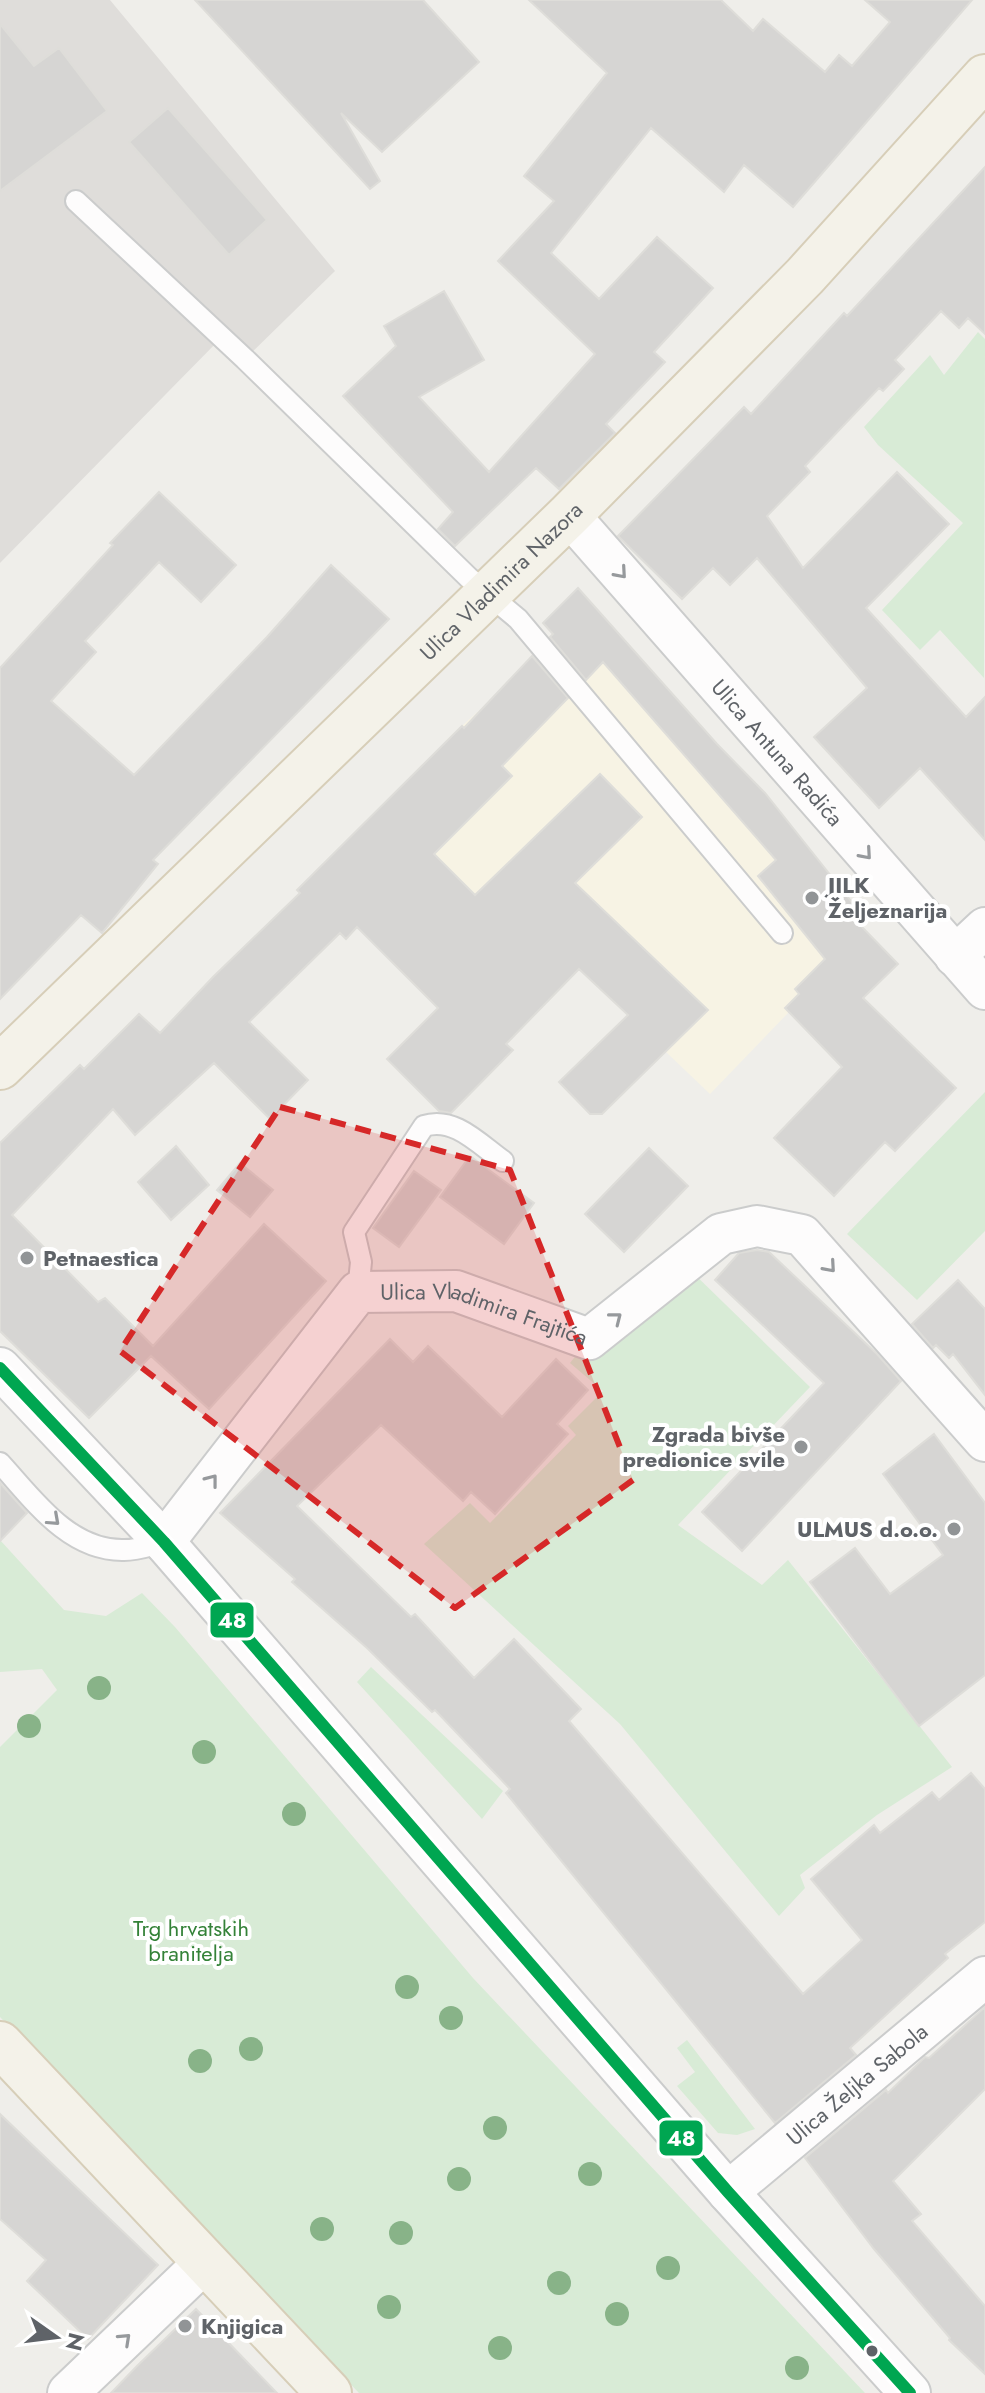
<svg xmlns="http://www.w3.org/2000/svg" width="985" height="2393" viewBox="0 0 985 2393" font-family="Jost,sans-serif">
	<rect width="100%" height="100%" fill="#efeeea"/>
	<path fill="#f7f3e4" d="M578 588 717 744 769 797 866 920 861 926 898 964 789 1012 710 1094 532 924 498 918 434 854 511 776 462 726 557 640 543 623Z"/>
	<path fill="#dfddda" d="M0 0H110L335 271 245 359 221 338 0 563Z"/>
	<path fill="#d8ebd6" d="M978 332 985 339 984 678 940 630 920 650 882 610 963 523 878 445 864 427 930 355 944 375Z
		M985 1092V1231L917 1300 847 1234Z
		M684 1264 810 1387 678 1525 762 1585 788 1560 952 1767 877 1815 800 1875 805 1888 779 1916 620 1724 424 1544 470 1503 490 1523 576 1435 568 1426 603 1391 570 1363 589 1339Z
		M0 1540 64 1610 106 1616 142 1593 175 1627 473 1978 865 2393H359L0 2017V1747L57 1690 42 1669 0 1672Z
		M371 1667 503 1791 482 1819 357 1682Z
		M687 2040 755 2129 737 2135 718 2133 677 2086 695 2072 677 2048Z"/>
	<path fill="#d6d5d3" stroke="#deddd9" stroke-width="2" d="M195 0H423L479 62 382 152 341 113 380 181 370 189Z
		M529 0H721L753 31 763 19 825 72 839 55 852 66 890 22 865 0H972L793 207 744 165 724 192 651 128 551 253 599 299 657 237 713 288 654 352 665 362 606 424 615 433 559 489 536 468 455 546 438 529 453 512 343 396 396 346 384 326 444 291 484 360 419 397 489 472 595 354 498 261 554 201 524 176 607 73Z
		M0 24 34 66 59 48 107 111 0 191Z
		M168 108 267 220 229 255 129 142Z
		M985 167V334L968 318 959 328 941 311 895 360 904 369 883 391 879 388 805 466 810 472 767 516 803 568 897 472 949 524 866 608 966 717 985 697V840L920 768 879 808 814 737 867 688 757 558 730 585 713 568 682 599 618 536 744 407 751 414 844 313 847 316Z
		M159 492 236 565 201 602 159 562 85 641 96 652 51 701 134 775 267 637 331 565 389 619 153 860 158 864 102 933 81 915 0 999V668L113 545 110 543Z
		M578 588 717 744 765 793 866 920 861 926 898 964 863 998 956 1088 895 1151 885 1142 834 1196 774 1138 842 1067 785 1008 799 994 795 989 825 959 758 876 776 860 603 662 586 680 550 637 553 634 543 623Z
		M532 656 568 698 502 766 512 776 434 854 475 895 600 774 642 817 575 883 708 1010 602 1114H590L559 1082 628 1015 579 969 506 1044 513 1050 451 1113 439 1111 387 1059 438 1008 357 927 346 939 340 933 249 1022 308 1080 270 1119 214 1063 135 1135 113 1109 12 1215 98 1302 105 1298 153 1346 264 1224 326 1281 209 1409 151 1356 89 1418 0 1331V1143L80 1065 84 1069 139 1014 160 1033 213 977 300 893 297 890 462 726 464 728Z
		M176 1146 209 1185 171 1220 138 1182Z
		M649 1148 688 1186 624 1252 585 1214Z
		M470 1156 534 1203 504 1244 440 1197Z
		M240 1163 273 1190 250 1217 217 1190Z
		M414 1171 441 1190 399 1247 373 1228Z
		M757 1250 769 1252 877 1354 901 1381 742 1551 702 1512 824 1383 715 1280 739 1253Z
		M958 1280 985 1309V1395L953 1354 949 1358 936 1345 933 1348 912 1324Z
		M390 1339 413 1362 428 1346 502 1417 556 1359 588 1390 557 1424 568 1434 495 1514 471 1492 463 1501 381 1425 297 1506 411 1617 415 1614 474 1678 514 1639 581 1709 569 1721 803 1994 862 1940 811 1879 874 1825 880 1833 932 1792 939 1800 971 1773 985 1789V1922L945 1954 948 1958 850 2048 856 2055 775 2123 506 1793 510 1789 435 1710 432 1712 367 1648 292 1582 295 1579 220 1513Z
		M934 1434 985 1503V1675L919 1726 810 1582 855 1548 890 1594 943 1555 883 1474Z
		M0 1483 27 1513 0 1541Z
		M985 2007V2089L893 2181 921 2214 912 2221 985 2306V2374L949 2340 950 2338 874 2249 805 2158 886 2090 888 2093 925 2057 929 2058Z
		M0 2114 158 2265 88 2339 27 2281 46 2260 0 2219Z
		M196 2309 277 2393H111L137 2366Z"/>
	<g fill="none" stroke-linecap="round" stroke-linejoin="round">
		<defs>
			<path id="lane" d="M76 201 245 359 469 578 518 619 782 933
				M358 1292 361 1262 354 1232 424 1126C454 1116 479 1144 503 1161
				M0 1463C33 1499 68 1550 122 1550 135 1551 151 1545 164 1542"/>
			<g id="street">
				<path id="s1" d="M569 515 985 989"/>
				<path d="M955 956 985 928"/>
				<path d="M0 1368 164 1542 728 2192 910 2393"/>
				<path id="s2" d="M164 1542 358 1292 456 1291 589 1339 721 1234 757 1226 802 1235 985 1441"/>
				<path id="s3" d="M728 2192 985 1977"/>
				<path d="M68 2393 206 2261"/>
			</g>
			<g id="primary">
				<path id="s4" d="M0 1067 569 515 805 276 985 77"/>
				<path d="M0 2044 329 2393"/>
			</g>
		</defs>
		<use href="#lane" stroke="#cbcccc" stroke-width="24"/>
		<use href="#street" stroke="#cbcccc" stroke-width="44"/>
		<use href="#primary" stroke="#d7ceb8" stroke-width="48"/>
		<use href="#lane" stroke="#fdfcfc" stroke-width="20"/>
		<use href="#street" stroke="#fdfcfc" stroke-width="40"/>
		<use href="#primary" stroke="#f4f2e9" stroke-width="44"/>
		<defs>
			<path id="bus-1" d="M0 1368 164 1542 728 2192 910 2393"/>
		</defs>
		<use href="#bus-1" stroke="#fff" stroke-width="18"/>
		<use href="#bus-1" stroke="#00a651" stroke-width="12"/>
	</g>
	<g fill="#88b388">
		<circle cx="99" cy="1688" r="12"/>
		<circle cx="29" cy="1726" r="12"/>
		<circle cx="204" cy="1752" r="12"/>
		<circle cx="294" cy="1814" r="12"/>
		<circle cx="407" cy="1987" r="12"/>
		<circle cx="451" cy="2018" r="12"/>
		<circle cx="251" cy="2049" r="12"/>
		<circle cx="200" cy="2061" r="12"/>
		<circle cx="495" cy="2128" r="12"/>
		<circle cx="590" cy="2174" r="12"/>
		<circle cx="459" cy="2179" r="12"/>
		<circle cx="322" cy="2229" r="12"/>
		<circle cx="401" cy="2233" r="12"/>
		<circle cx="668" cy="2268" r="12"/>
		<circle cx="559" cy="2283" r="12"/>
		<circle cx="389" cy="2307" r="12"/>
		<circle cx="617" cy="2314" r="12"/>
		<circle cx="500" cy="2348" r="12"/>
		<circle cx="797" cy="2368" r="12"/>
	</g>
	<defs><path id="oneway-chevron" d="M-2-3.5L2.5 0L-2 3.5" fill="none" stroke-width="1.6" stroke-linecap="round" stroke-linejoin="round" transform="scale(2)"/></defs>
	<g stroke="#96999c">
		<use href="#oneway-chevron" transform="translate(621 573) rotate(49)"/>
		<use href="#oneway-chevron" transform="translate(866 854) rotate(49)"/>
		<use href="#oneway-chevron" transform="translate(830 1267) rotate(49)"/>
		<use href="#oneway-chevron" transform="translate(616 1318) rotate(-38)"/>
		<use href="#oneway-chevron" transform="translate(212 1480) rotate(-52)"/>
		<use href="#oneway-chevron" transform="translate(54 1520) rotate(42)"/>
		<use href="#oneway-chevron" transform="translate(125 2339) rotate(-43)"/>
	</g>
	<path fill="#d62828" fill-opacity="0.2" stroke="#d62828" stroke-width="6" stroke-dasharray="16 10" stroke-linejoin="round" d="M280 1107 510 1170 633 1480 455 1608 120 1351Z"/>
	<g fill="#919496" stroke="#fff" stroke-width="3">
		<circle cx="812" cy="898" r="8"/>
		<circle cx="27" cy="1258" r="8"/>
		<circle cx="801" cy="1447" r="8"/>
		<circle cx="954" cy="1529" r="8"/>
		<circle cx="185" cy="2326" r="8"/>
	</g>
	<circle fill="#5f6368" stroke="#fff" stroke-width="3" cx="872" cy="2351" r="7"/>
	<g text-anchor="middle" stroke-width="8" stroke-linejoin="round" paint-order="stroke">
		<g font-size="22" fill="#5f6368" stroke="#fff">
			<text dy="8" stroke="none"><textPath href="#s4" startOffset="698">Ulica Vladimira Nazora</textPath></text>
			<text dy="8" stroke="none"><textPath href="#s1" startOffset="316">Ulica Antuna Radića</textPath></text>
			<text dy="8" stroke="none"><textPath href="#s2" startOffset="446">Ulica Vladimira Frajtića</textPath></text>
			<text dy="8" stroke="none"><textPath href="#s3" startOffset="168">Ulica Željka Sabola</textPath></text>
		</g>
		<g font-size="22" font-weight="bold" fill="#5f6368" stroke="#fff" text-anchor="start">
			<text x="828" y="893">JILK<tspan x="828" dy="25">Željeznarija</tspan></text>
			<text x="43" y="1266">Petnaestica</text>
			<text x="785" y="1442" text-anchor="end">Zgrada bivše<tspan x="785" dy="25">predionice svile</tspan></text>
			<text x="938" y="1537" text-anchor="end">ULMUS d.o.o.</text>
			<text x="201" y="2334">Knjigica</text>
		</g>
		<g font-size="22" fill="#348238" stroke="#fff">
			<text x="191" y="1936">Trg hrvatskih<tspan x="191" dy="25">branitelja</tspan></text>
		</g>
	</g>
	<g stroke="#fff" stroke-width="3">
		<rect x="209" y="1601" width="46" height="38" rx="8" fill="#00a651"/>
		<rect x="658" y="2119" width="46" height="38" rx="8" fill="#00a651"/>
	</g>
	<g font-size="22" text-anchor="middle" font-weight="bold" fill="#fff">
		<text x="232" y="1628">48</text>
		<text x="681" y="2146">48</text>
	</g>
	<g transform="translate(56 2337) rotate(104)" stroke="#ffffff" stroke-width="6" paint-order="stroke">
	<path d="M0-6L14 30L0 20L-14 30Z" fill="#5f6368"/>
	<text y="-12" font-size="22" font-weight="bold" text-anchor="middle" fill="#5f6368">N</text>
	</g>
</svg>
